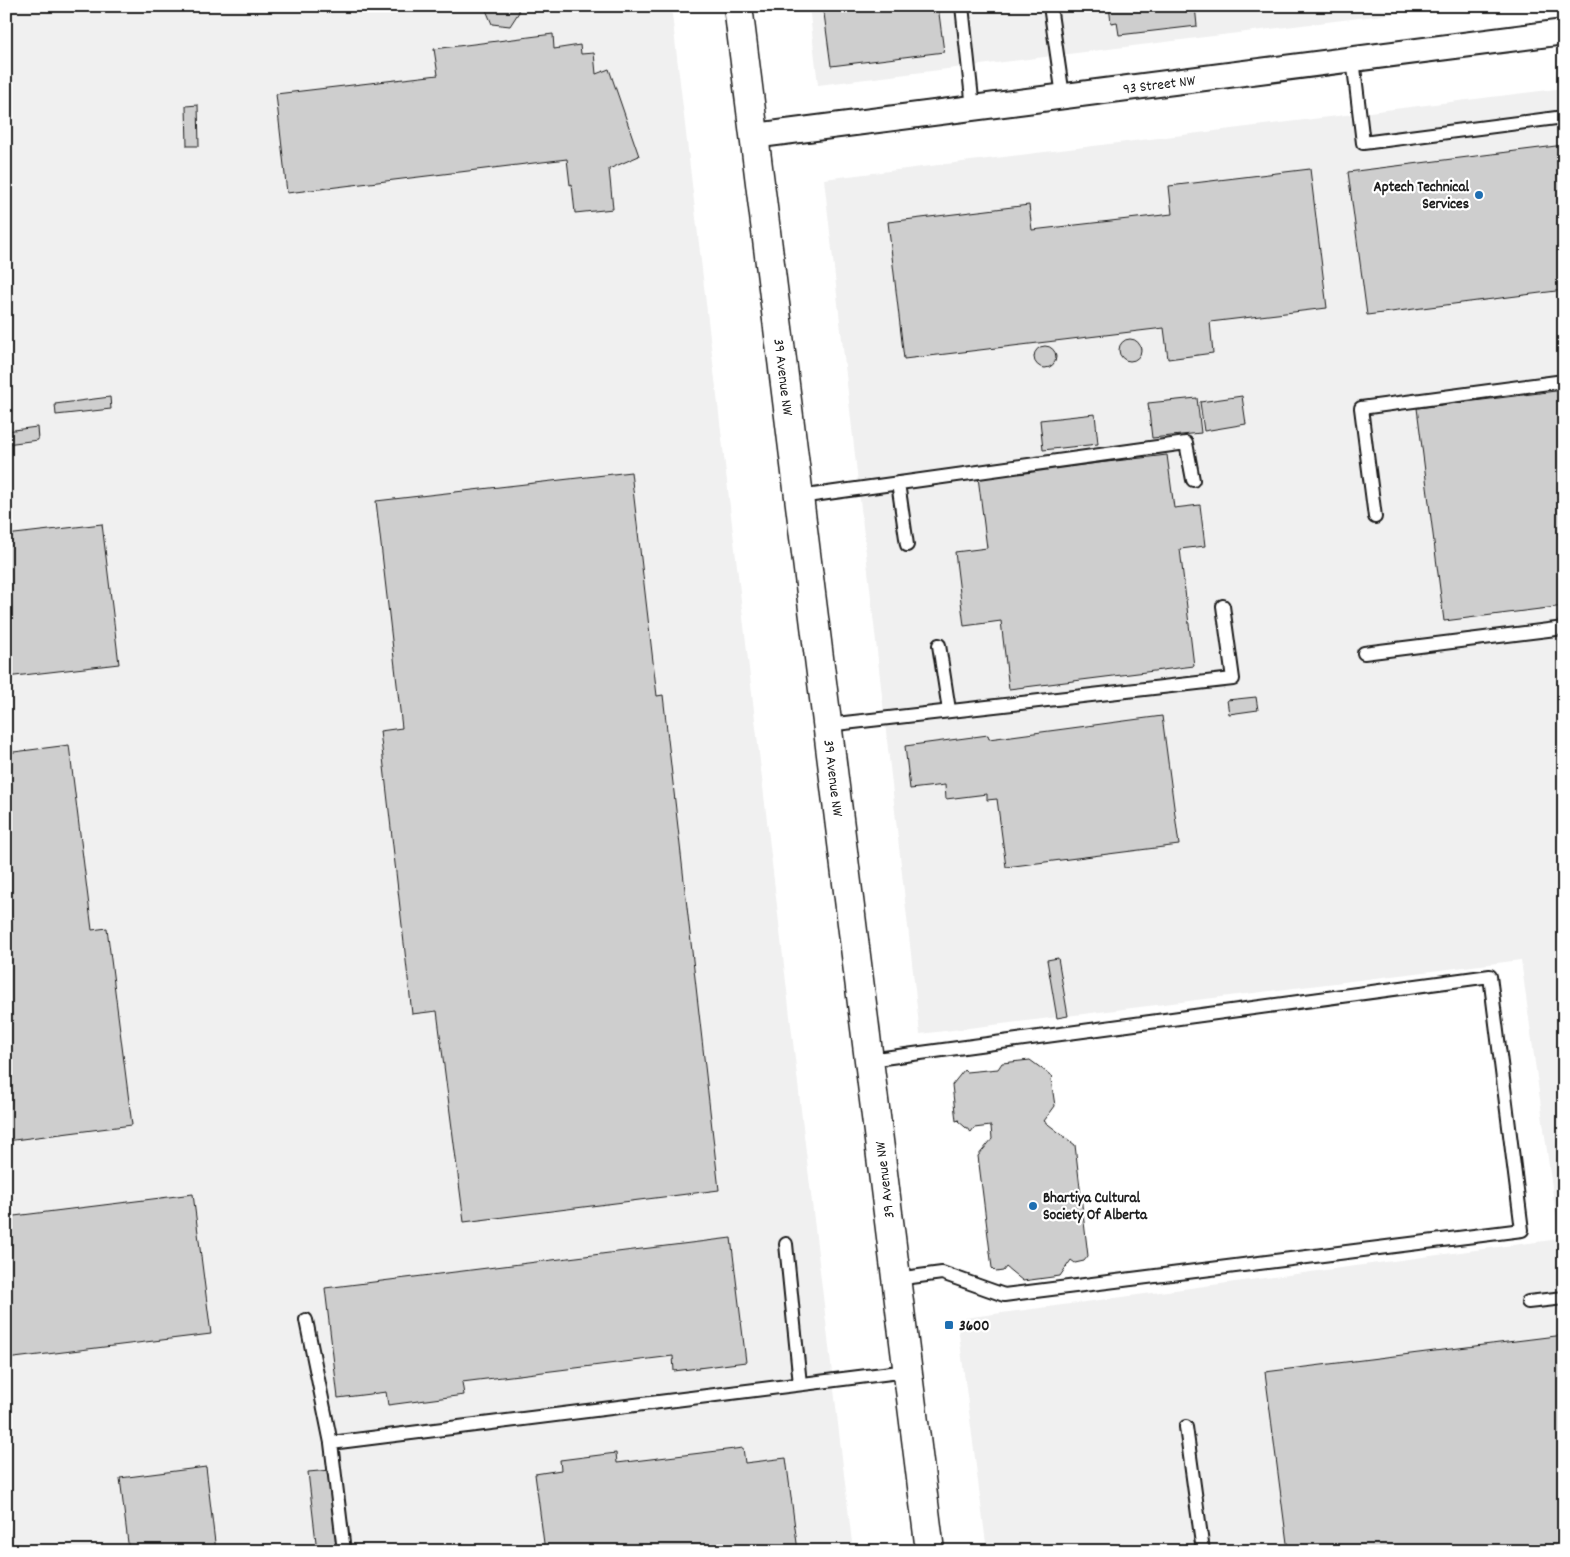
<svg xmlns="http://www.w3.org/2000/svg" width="1570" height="1557" viewBox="0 0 1570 1557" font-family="Dekko,sans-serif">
	<rect width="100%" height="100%" fill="#fff"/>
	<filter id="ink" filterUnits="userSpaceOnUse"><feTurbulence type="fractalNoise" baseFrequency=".02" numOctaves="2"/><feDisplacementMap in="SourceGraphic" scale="10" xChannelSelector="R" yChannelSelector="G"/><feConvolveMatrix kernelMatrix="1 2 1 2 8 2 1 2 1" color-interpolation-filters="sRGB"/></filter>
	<g filter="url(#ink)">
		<path fill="#f0f0f0" d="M6 6H671L853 1551H6Z
			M809 6H1456L818 85Z
			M1564 88V1551H987L957 1319 1559 1239 1521 960 920 1034 824 179Z"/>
		<path fill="#cecece" stroke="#1c1c1c" d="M488 6H517L519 12 510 26 492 24 486 10Z
			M823 6H938L944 52 831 66Z
			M1109 6H1195L1197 26 1119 35 1117 22 1111 23Z
			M553 34 554 49 580 45 581 54 594 53 596 74 609 69 639 156 609 169 613 209 575 213 572 184 570 185 567 159 287 193 276 94 438 75 434 49Z
			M198 105 199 146H187L186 106Z
			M1564 145V290L1367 315 1348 172Z
			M1310 169 1327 308 1210 322 1213 353 1168 359 1164 328 904 359 888 222 1029 205 1032 230 1172 214 1169 186Z
			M1119 350a11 11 0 1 1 22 0a11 11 0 1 1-22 0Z
			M1034 357a11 11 0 1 1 22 0a11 11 0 1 1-22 0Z
			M1564 390V606L1444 621 1417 408Z
			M1242 396 1246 424 1204 431 1200 402Z
			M110 397 111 409 56 415 55 404Z
			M1197 398 1201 433 1152 438 1148 403Z
			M1095 414 1098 444 1043 450 1040 420Z
			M37 427 38 440 6 444V431Z
			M1167 455 1174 508 1200 505 1205 546 1180 549 1194 666 1009 689 1001 621 964 626 955 552 987 548 978 477Z
			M631 472 657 696 663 695 719 1190 464 1222 437 1011 412 1014 380 731 402 728 376 501Z
			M102 524 119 664 6 677V535Z
			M1256 697 1258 710 1229 714 1227 700Z
			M1162 716 1179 845 1006 867 997 799 987 800V794L946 799 945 785 910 789 905 746 988 735 989 739Z
			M69 745 92 930 107 928 132 1125 6 1141V753Z
			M1058 958 1068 1016 1057 1018 1047 960Z
			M1030 1060 1053 1077 1051 1079 1055 1106 1044 1121 1075 1145 1088 1256 1084 1261 1075 1263 1071 1260 1060 1276 1023 1281 1006 1267 1003 1271 996 1272 992 1268 978 1156 992 1139 991 1126 974 1128 971 1132 958 1121 959 1120 956 1121 952 1085 964 1070 966 1072 998 1069 1002 1063Z
			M193 1194 211 1334 6 1359V1217Z
			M731 1238 746 1362 674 1371 673 1356 462 1382 464 1395 388 1405 386 1392 338 1398 325 1288Z
			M1564 1335V1551H1288L1265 1372Z
			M743 1448 745 1463 786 1458 798 1551H545L535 1474 561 1470 560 1460 616 1453 617 1463Z
			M206 1467 216 1551H129L120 1478Z
			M331 1470 340 1551H317L308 1472Z
			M6 1507 12 1551H6Z"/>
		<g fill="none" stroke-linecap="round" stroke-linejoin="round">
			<defs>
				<path id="lane" d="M962 6 973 108
					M1050 6 1063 96
					M1353 59 1363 143 1564 117
					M898 483 907 545
					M799 497 1186 443 1193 480
					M1375 517 1361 408 1564 381
					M939 645 949 710
					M1364 653 1564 628
					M827 725 1233 679 1223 606
					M869 1060 1490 976 1522 1230 1004 1295 942 1273 896 1279
					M786 1244 800 1384
					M1528 1302 1564 1298
					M306 1320 331 1443 344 1551
					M1186 1427 1203 1551
					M331 1443 907 1371"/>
				<path id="street" d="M754 136 1564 32"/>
				<path id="secondary" d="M738 6 930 1551"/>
			</defs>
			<use href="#lane" stroke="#1c1c1c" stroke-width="16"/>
			<use href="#street" stroke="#1c1c1c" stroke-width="28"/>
			<use href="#secondary" stroke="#1c1c1c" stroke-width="31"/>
			<use href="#lane" stroke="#fff" stroke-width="12"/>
			<use href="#street" stroke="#fff" stroke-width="24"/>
			<use href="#secondary" stroke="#fff" stroke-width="28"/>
		</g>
	</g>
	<g fill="#1f6fb2" stroke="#fff" stroke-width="2">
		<circle cx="1479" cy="195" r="5"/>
		<circle cx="1033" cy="1206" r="5"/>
		<rect x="944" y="1320" width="10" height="10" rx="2.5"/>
	</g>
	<g text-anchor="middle" stroke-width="4.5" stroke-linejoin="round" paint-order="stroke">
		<g font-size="15" fill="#1c1c1c" stroke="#fff">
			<text transform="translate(1159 84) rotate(-7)" y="5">93 Street NW</text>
			<text transform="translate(784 377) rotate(83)" y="5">39 Avenue NW</text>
			<text transform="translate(834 778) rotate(83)" y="5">39 Avenue NW</text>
			<text transform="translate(884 1180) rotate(-97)" y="5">39 Avenue NW</text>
		</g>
		<g font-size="15" font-weight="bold" fill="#1c1c1c" stroke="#fff" text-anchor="start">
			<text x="1469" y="191" text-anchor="end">Aptech Technical<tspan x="1469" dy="17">Services</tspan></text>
			<text x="1043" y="1202">Bhartiya Cultural<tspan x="1043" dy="17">Society Of Alberta</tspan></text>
			<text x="959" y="1330">3600</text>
		</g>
	</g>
	<rect width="1570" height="1557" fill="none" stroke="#fff" stroke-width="25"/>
	<rect x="12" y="12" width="1545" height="1532" fill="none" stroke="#1c1c1c" stroke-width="2" filter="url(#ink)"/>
</svg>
